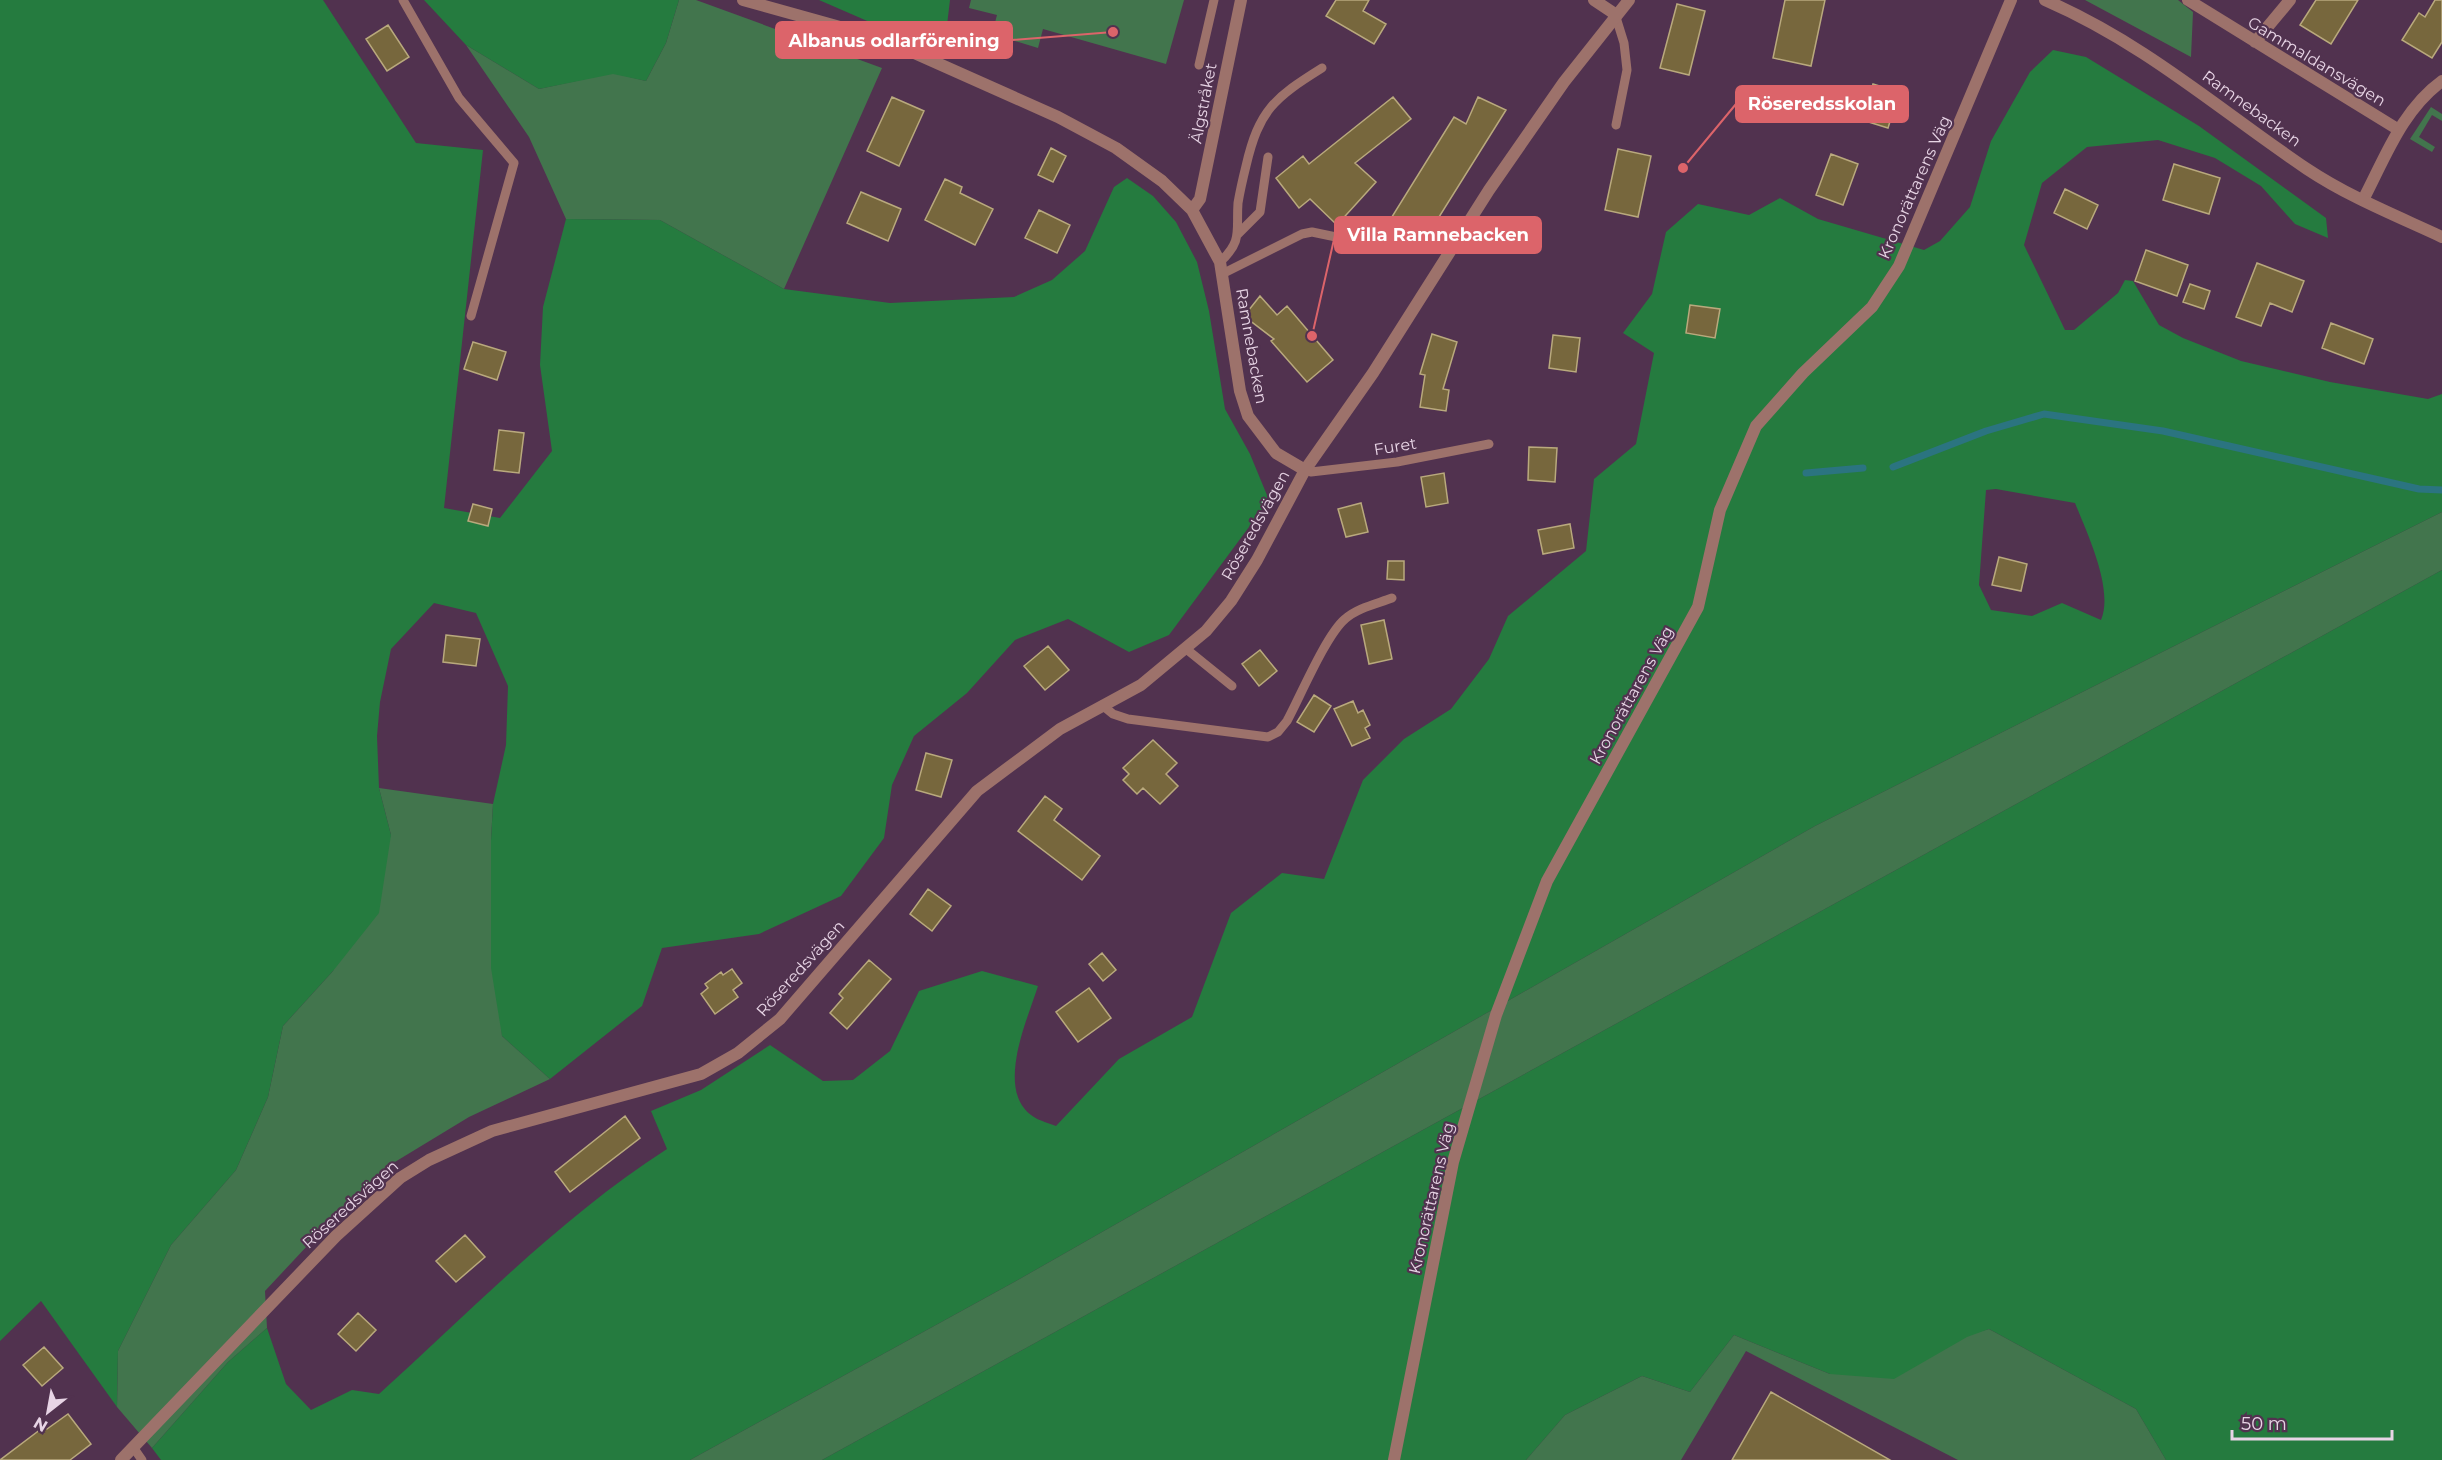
<svg xmlns="http://www.w3.org/2000/svg" width="2442" height="1460" viewBox="0 0 2442 1460" font-family="Montserrat,sans-serif">
	<rect width="100%" height="100%" fill="#51324f"/>
	<path fill="#42754d" d="M679 0H696L882 68 784 289 660 220 566 219 529 137 466 45 539 89 613 73 646 81 666 43Z
		M971 0H1184L1166 64 1043 29 1038 48 992 34 997 15 969 8Z
		M2085 0H2178L2193 12 2191 57Z
		M2431 107 2442 114V121L2432 115 2419 137 2435 147 2432 152 2410 139Z
		M2442 512V570L822 1460H690L1016 1281 1815 826Z
		M379 788 493 804 491 840 502 1036 550 1079 469 1117 385 1168 336 1215 265 1291 267 1328 228 1362 152 1448 117 1407 118 1351 171 1245 236 1170 268 1097 283 1026 333 971 391 835Z
		M1989 1329 2136 1409 2166 1460H1958L1746 1351 1681 1460H1526L1565 1415 1642 1376 1690 1392 1734 1335 1830 1374Z"/>
	<path fill="#257b3f" fill-rule="evenodd" d="M0 0H323L416 143 483 150 444 508 500 518 552 451 540 365 543 307 566 219 660 220 784 289 890 303 1014 297 1052 280 1085 251 1114 187 1127 178 1153 196 1176 222 1197 262 1209 311 1225 409 1250 454 1269 500 1169 635 1129 652 1068 619 1015 640 967 693 914 736 892 785 884 838 841 896 759 934 662 948 642 1006 550 1079 502 1036 491 968V840L493 804 506 745 508 686 476 613 434 603 391 649 380 702 377 736 379 788 391 835 379 913 333 971 283 1026 268 1097 236 1170 171 1245 118 1351 117 1407 41 1301 0 1341Z
		M424 0H679L666 43 646 81 613 74 539 89 466 45Z
		M819 0H950L947 25 934 50Z
		M2053 50 2086 57 2199 126 2326 218 2328 238 2295 224 2261 186 2215 158 2158 140 2087 147 2042 183 2024 245 2065 330H2074L2118 293 2125 280 2133 281 2159 325 2183 338 2241 361 2330 382 2428 399 2442 394V512L1815 826 1016 1281 690 1460H161L152 1448 228 1362 267 1328 286 1384 311 1410 352 1390 379 1394C472 1310 561 1217 667 1149L651 1111 701 1090 770 1045 823 1081 853 1080 890 1051 919 991 982 971 1038 986C1027 1021 994 1092 1034 1117 1040 1121 1049 1123 1056 1126L1119 1059 1192 1017 1231 913 1282 873 1324 879 1363 780 1404 739 1451 709 1489 659 1508 616 1586 551 1594 479 1636 444 1654 353 1623 333 1652 294 1666 232 1698 204 1749 215 1780 198 1818 219 1924 250 1940 241 1970 207 1991 141 2030 72ZM1996 489 2075 503C2087 533 2114 589 2101 620L2062 603 2032 616 1991 610 1979 585 1986 490Z
		M2442 570V1460H2166L2136 1409 1989 1329 1967 1337 1894 1379 1830 1374 1734 1335 1690 1392 1642 1376 1565 1415 1526 1460H822Z"/>
	<g fill="none" stroke-linecap="round" stroke-linejoin="round">
		<path stroke="#2b7480" stroke-width="7" d="M1893 467 1986 431 2044 414 2163 431 2419 489 2442 490
			M1806 473 1863 468"/>
	</g>
	<path fill="#77673d" stroke="#b9a97d" stroke-width="1.5" d="M1336 0H1369L1363 11 1386 24 1374 44 1326 16Z
		M1785 0H1825L1811 66 1773 58Z
		M2316 0H2358L2331 44 2300 25Z
		M2435 0H2442V42L2432 58 2402 40 2419 13 2425 17Z
		M1677 4 1705 11 1689 75 1660 68Z
		M388 25 409 57 387 71 366 39Z
		M1873 84 1899 92 1888 128 1862 120Z
		M892 97 924 111 899 166 867 151Z
		M1393 97 1411 119 1355 163 1376 182 1337 225 1310 199 1299 208 1276 178 1303 156 1309 164Z
		M1478 97 1506 110 1419 249 1385 228 1454 117 1466 124Z
		M1051 148 1066 156 1053 182 1038 175Z
		M1618 149 1651 156 1638 217 1605 210Z
		M1831 154 1858 164 1843 205 1816 195Z
		M2174 164 2220 178 2209 214 2163 200Z
		M945 179 962 187 960 193 993 209 975 245 925 220Z
		M2065 189 2098 205 2087 229 2054 213Z
		M861 192 901 209 888 241 847 223Z
		M1039 210 1070 225 1057 253 1025 238Z
		M2146 250 2188 265 2177 296 2135 281Z
		M2257 263 2304 281 2292 312 2270 303 2261 326 2236 317Z
		M2190 284 2210 291 2204 309 2183 302Z
		M1260 296 1277 315 1287 306 1333 360 1307 382 1271 341 1274 339 1244 316Z
		M1690 305 1720 309 1715 338 1686 333Z
		M2331 323 2373 339 2364 364 2322 348Z
		M1432 334 1457 342 1443 389 1449 390 1446 411 1420 407 1425 375 1420 374Z
		M1553 335 1580 338 1576 372 1549 368Z
		M473 342 506 352 497 380 464 369Z
		M499 430 524 433 519 473 494 470Z
		M1529 447 1557 448 1555 482 1528 480Z
		M1444 473 1448 503 1426 507 1421 477Z
		M1361 503 1368 532 1346 537 1338 509Z
		M473 504 492 509 488 526 468 521Z
		M1570 524 1574 548 1543 554 1538 530Z
		M1999 557 2027 564 2021 591 1992 585Z
		M1388 561H1404V580L1387 579Z
		M1384 620 1392 659 1369 664 1361 625Z
		M446 635 480 639 476 666 443 662Z
		M1048 646 1069 670 1045 690 1024 666Z
		M1260 650 1277 671 1259 686 1242 664Z
		M1314 695 1331 706 1314 732 1297 722Z
		M1353 701 1358 713 1363 710 1370 725 1365 728 1370 738 1352 746 1334 709Z
		M1153 740 1177 763 1166 774 1178 786 1160 804 1143 788 1137 794 1123 780 1129 774 1123 768Z
		M926 753 952 760 941 797 916 790Z
		M1045 796 1062 809 1054 820 1100 856 1082 880 1018 831Z
		M928 889 951 906 932 931 910 914Z
		M1102 953 1116 970 1103 981 1089 964Z
		M869 960 891 979 847 1029 830 1013 843 998 839 994Z
		M732 969 742 983 733 990 738 997 715 1014 701 994 708 988 705 984 721 972 723 975Z
		M1089 988 1111 1018 1078 1042 1056 1012Z
		M625 1116 640 1138 570 1192 555 1172Z
		M465 1235 485 1257 456 1282 436 1261Z
		M358 1313 376 1330 356 1351 338 1334Z
		M44 1347 63 1368 42 1386 23 1365Z
		M1771 1392 1890 1460H1732Z
		M68 1414 91 1444 70 1460H0L45 1426 47 1429Z"/>
	<g fill="none" stroke-linecap="round" stroke-linejoin="round">
		<path stroke="#9d726b" stroke-width="9" d="M403 0 459 98 514 163 471 316
			M1615 14 1624 43 1627 70 1616 125
			M1199 65 1214 0
			M1237 235 1260 212 1268 157
			M1220 262C1243 241 1236 231 1238 203 1240 191 1243 178 1246 166 1259 110 1274 98 1322 68
			M1222 274 1302 234 1312 232 1336 237
			M1305 470 1311 472 1397 462 1489 444
			M1185 648 1232 686
			M1102 705 1113 714 1128 719 1268 737 1278 732 1287 721C1300 697 1326 635 1345 619 1357 608 1376 604 1392 598
			M133 1447 142 1460"/>
		<path stroke="#9d726b" stroke-width="12" d="M743 0 883 39 1058 117 1116 148 1162 181 1192 210 1220 262 1240 391 1248 416 1276 453 1305 470 1373 373 1489 190 1564 82 1629 0
			M1594 0 1615 14
			M2188 0 2399 130
			M2255 42 2290 0
			M2363 200C2385 158 2402 110 2442 81
			M1192 210 1200 199 1241 0
			M121 1460 336 1236 400 1178 429 1160 492 1131 701 1074 738 1053 780 1019 977 791 1060 729 1141 685 1206 631 1231 601 1257 560 1305 470"/>
		<path stroke="#9d726b" stroke-width="12" d="M2045 0C2146 44 2218 109 2307 169 2349 197 2397 216 2442 237
			M1394 1460 1453 1162 1496 1015 1547 881 1698 607 1720 510 1756 426 1803 373 1872 307 1899 266 2011 0"/>
	</g>
	<g text-anchor="middle" stroke-width="4.5" stroke-linejoin="round" paint-order="stroke">
		<g font-size="16" fill="#e7d4e5" stroke="#51324f">
			<text transform="translate(2317 61) rotate(31)" y="6">Gammaldansvägen</text>
			<text transform="translate(1203 103) rotate(-79)" y="6">Älgstråket</text>
			<text transform="translate(2252 108) rotate(36)" y="6">Ramnebacken</text>
			<text transform="translate(1914 187) rotate(-66)" y="6">Kronorättarens Väg</text>
			<text transform="translate(1252 346) rotate(80)" y="6">Ramnebacken</text>
			<text transform="translate(1395 446) rotate(-9)" y="6">Furet</text>
			<text transform="translate(1255 525) rotate(-61)" y="6">Röseredsvägen</text>
			<text transform="translate(1631 695) rotate(-61)" y="6">Kronorättarens Väg</text>
			<text transform="translate(800 968) rotate(-48)" y="6">Röseredsvägen</text>
			<text transform="translate(1431 1198) rotate(-77)" y="6">Kronorättarens Väg</text>
			<text transform="translate(350 1204) rotate(-42)" y="6">Röseredsvägen</text>
		</g>
	</g>
	<path fill="none" stroke="#dc646a" stroke-width="2" d="M1113 32L1012 40M1683 168L1736 104M1312 336L1335 235"/>
	<g fill="#dc646a" stroke="#51324f" stroke-width="2">
		<circle cx="1113" cy="32" r="6"/>
		<circle cx="1683" cy="168" r="6"/>
		<circle cx="1312" cy="336" r="6"/>
	</g>
	<g fill="#dc646a" stroke="#dc646a" stroke-width="2">
		<rect x="776" y="22" width="236" height="36" rx="6"/>
		<rect x="1736" y="86" width="172" height="36" rx="6"/>
		<rect x="1335" y="217" width="206" height="36" rx="6"/>
	</g>
	<g font-size="18" text-anchor="middle" font-weight="bold" fill="#fff">
		<text x="894" y="47">Albanus odlarförening</text>
		<text x="1822" y="110">Röseredsskolan</text>
		<text x="1438" y="241">Villa Ramnebacken</text>
	</g>
	<g transform="translate(48 1412) rotate(211)" stroke="#51324f" stroke-width="4.5" paint-order="stroke">
	<path d="M0-4.5L10 22L0 15L-10 22Z" fill="#e7d4e5"/>
	<text y="-9" font-size="16" font-weight="bold" text-anchor="middle" fill="#e7d4e5">N</text>
	</g>
	<path d="M2232 1430v9h160v-9" fill="none" stroke="#e7d4e5" stroke-width="3"/>
	<text x="2241" y="1430" font-size="18" fill="#e7d4e5" stroke="#51324f" stroke-width="4.5" paint-order="stroke">50 m</text>
</svg>
